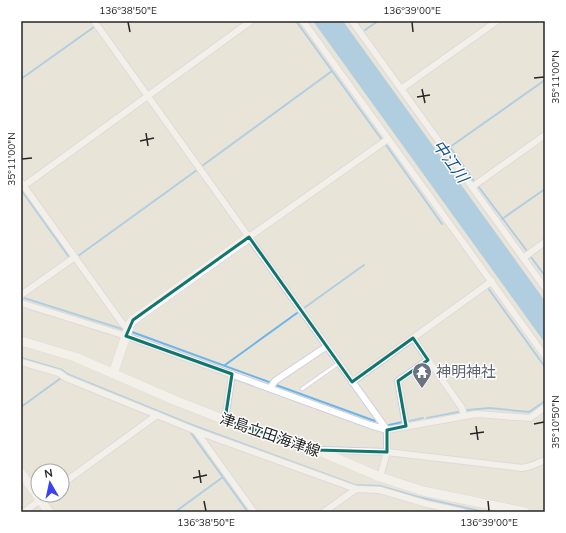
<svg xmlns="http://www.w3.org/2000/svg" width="566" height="533" viewBox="0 0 566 533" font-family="Mulish,'Noto Sans JP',sans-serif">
	<rect width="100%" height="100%" fill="#e9e4d8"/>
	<path fill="#6db4e9" d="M313 21H343L545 301V343Z"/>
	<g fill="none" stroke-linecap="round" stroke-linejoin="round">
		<path stroke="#6db4e9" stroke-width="2" d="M296 21 382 140
			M365 30 378 21
			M21 79 94 27
			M386 145 442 224
			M202 166 332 71
			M474 181 450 147 545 80
			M478 186 527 251
			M22 191 69 257
			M502 219 545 189
			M78 256 197 170
			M531 257 545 276
			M488 288 545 367
			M25 295 24 298 122 329
			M304 308 364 265
			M132 332 269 382
			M21 358 62 370 67 374 192 425 355 485 380 486 418 497 484 512
			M225 365 297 313
			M276 385 375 421
			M21 407 61 378
			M467 410 489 408 529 412 545 401
			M427 418 458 412
			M409 421 423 418
			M389 425 403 422
			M191 433 248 512
			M175 512 223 477"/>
		<defs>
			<path id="lane" d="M302 389 339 363"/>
			<path id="street" d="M94 21 387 430V452L380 477
				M303 21 545 356
				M352 21 545 288
				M401 89 497 21
				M21 182 122 323 128 329
				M472 187 545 135
				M21 188 251 21
				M249 237 388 139
				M523 258 545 242
				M21 295 75 257
				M21 303 126 336 370 425 387 430 476 414 530 418 545 407
				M413 338 462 408 464 416
				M21 362 59 373 66 378 196 431 356 489 380 490 427 504 463 512
				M352 382 492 281
				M270 388 275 381 327 346
				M225 420 232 374
				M406 426 398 381 428 360
				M196 431 254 512
				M323 450 387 452 522 468 531 466 545 460
				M62 484 157 415
				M24 512 47 495
				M324 512 356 489"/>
			<path id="secondary" d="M21 341 75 357 174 400 225 420 317 450 380 477 423 491 525 512
				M113 374 130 324 133 320 249 237
				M21 473 49 512"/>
		</defs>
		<use href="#lane" stroke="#cdcedf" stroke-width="4.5"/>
		<use href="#street" stroke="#cdcedf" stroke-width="8"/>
		<use href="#secondary" stroke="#cdcedf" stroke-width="10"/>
		<use href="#lane" stroke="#fff" stroke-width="3"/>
		<use href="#street" stroke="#fff" stroke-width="6"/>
		<use href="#secondary" stroke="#fff" stroke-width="9"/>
	</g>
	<path d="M0 0H566V533H0ZM249 237 352 382 413 338 428 360 398 381 406 426 387 430V452L317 450 225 420 232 374 126 336 133 320Z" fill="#e9e4d8" fill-opacity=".55" fill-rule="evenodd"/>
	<path fill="none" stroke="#0f766e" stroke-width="3" stroke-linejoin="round" d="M249 237 352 382 413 338 428 360 398 381 406 426 387 430V452L317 450 225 420 232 374 126 336 133 320Z"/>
	<path fill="none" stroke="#262626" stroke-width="1.5" d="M128 22 130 32M412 22 413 32M534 78 544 77M422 89 425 103M417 97 430 95M146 133 148 146M140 141 154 138M22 159 32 158M534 424 544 422M476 426 478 440M470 434 484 432M199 470 201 483M193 478 207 475M204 501 206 511M488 501 489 511"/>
	<defs>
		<symbol id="temple-pin" viewBox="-11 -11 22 30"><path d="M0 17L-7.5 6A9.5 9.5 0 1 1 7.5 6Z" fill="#6b7280" stroke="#fff"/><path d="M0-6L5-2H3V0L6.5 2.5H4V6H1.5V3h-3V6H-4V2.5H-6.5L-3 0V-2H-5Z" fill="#fff"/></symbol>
	</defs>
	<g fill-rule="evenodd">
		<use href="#temple-pin" x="411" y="361" width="22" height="30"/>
	</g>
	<g text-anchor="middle" stroke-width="3" stroke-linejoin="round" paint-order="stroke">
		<g font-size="15" fill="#5b616d" stroke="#fff" text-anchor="start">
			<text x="436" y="377">神明神社</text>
		</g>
		<g font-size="15" fill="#262626" stroke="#fff">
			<text transform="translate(270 435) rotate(19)" y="5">津島立田海津線</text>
		</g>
		<g font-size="16" font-style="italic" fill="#12508f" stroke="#fff">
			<text transform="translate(451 161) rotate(54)" y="6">中江川</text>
		</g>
	</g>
	<rect width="566" height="533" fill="none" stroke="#ffffff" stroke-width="44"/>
	<g transform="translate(50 483) rotate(351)"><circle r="19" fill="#ffffff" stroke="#a8a8a8"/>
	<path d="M0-3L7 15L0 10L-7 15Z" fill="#3c41f2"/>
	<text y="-6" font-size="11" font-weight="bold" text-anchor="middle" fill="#262626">N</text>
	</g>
	<rect x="22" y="22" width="522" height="489" fill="none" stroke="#262626" stroke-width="1.5"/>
	<g font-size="10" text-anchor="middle" fill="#262626">
		<text x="128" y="14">136°38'50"E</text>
		<text x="412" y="14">136°39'00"E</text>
		<text transform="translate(555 77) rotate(-90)" y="4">35°11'00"N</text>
		<text transform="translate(11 159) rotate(-90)" y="4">35°11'00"N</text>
		<text transform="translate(555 422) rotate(-90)" y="4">35°10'50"N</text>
		<text x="206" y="526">136°38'50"E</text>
		<text x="489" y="526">136°39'00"E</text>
	</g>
</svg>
